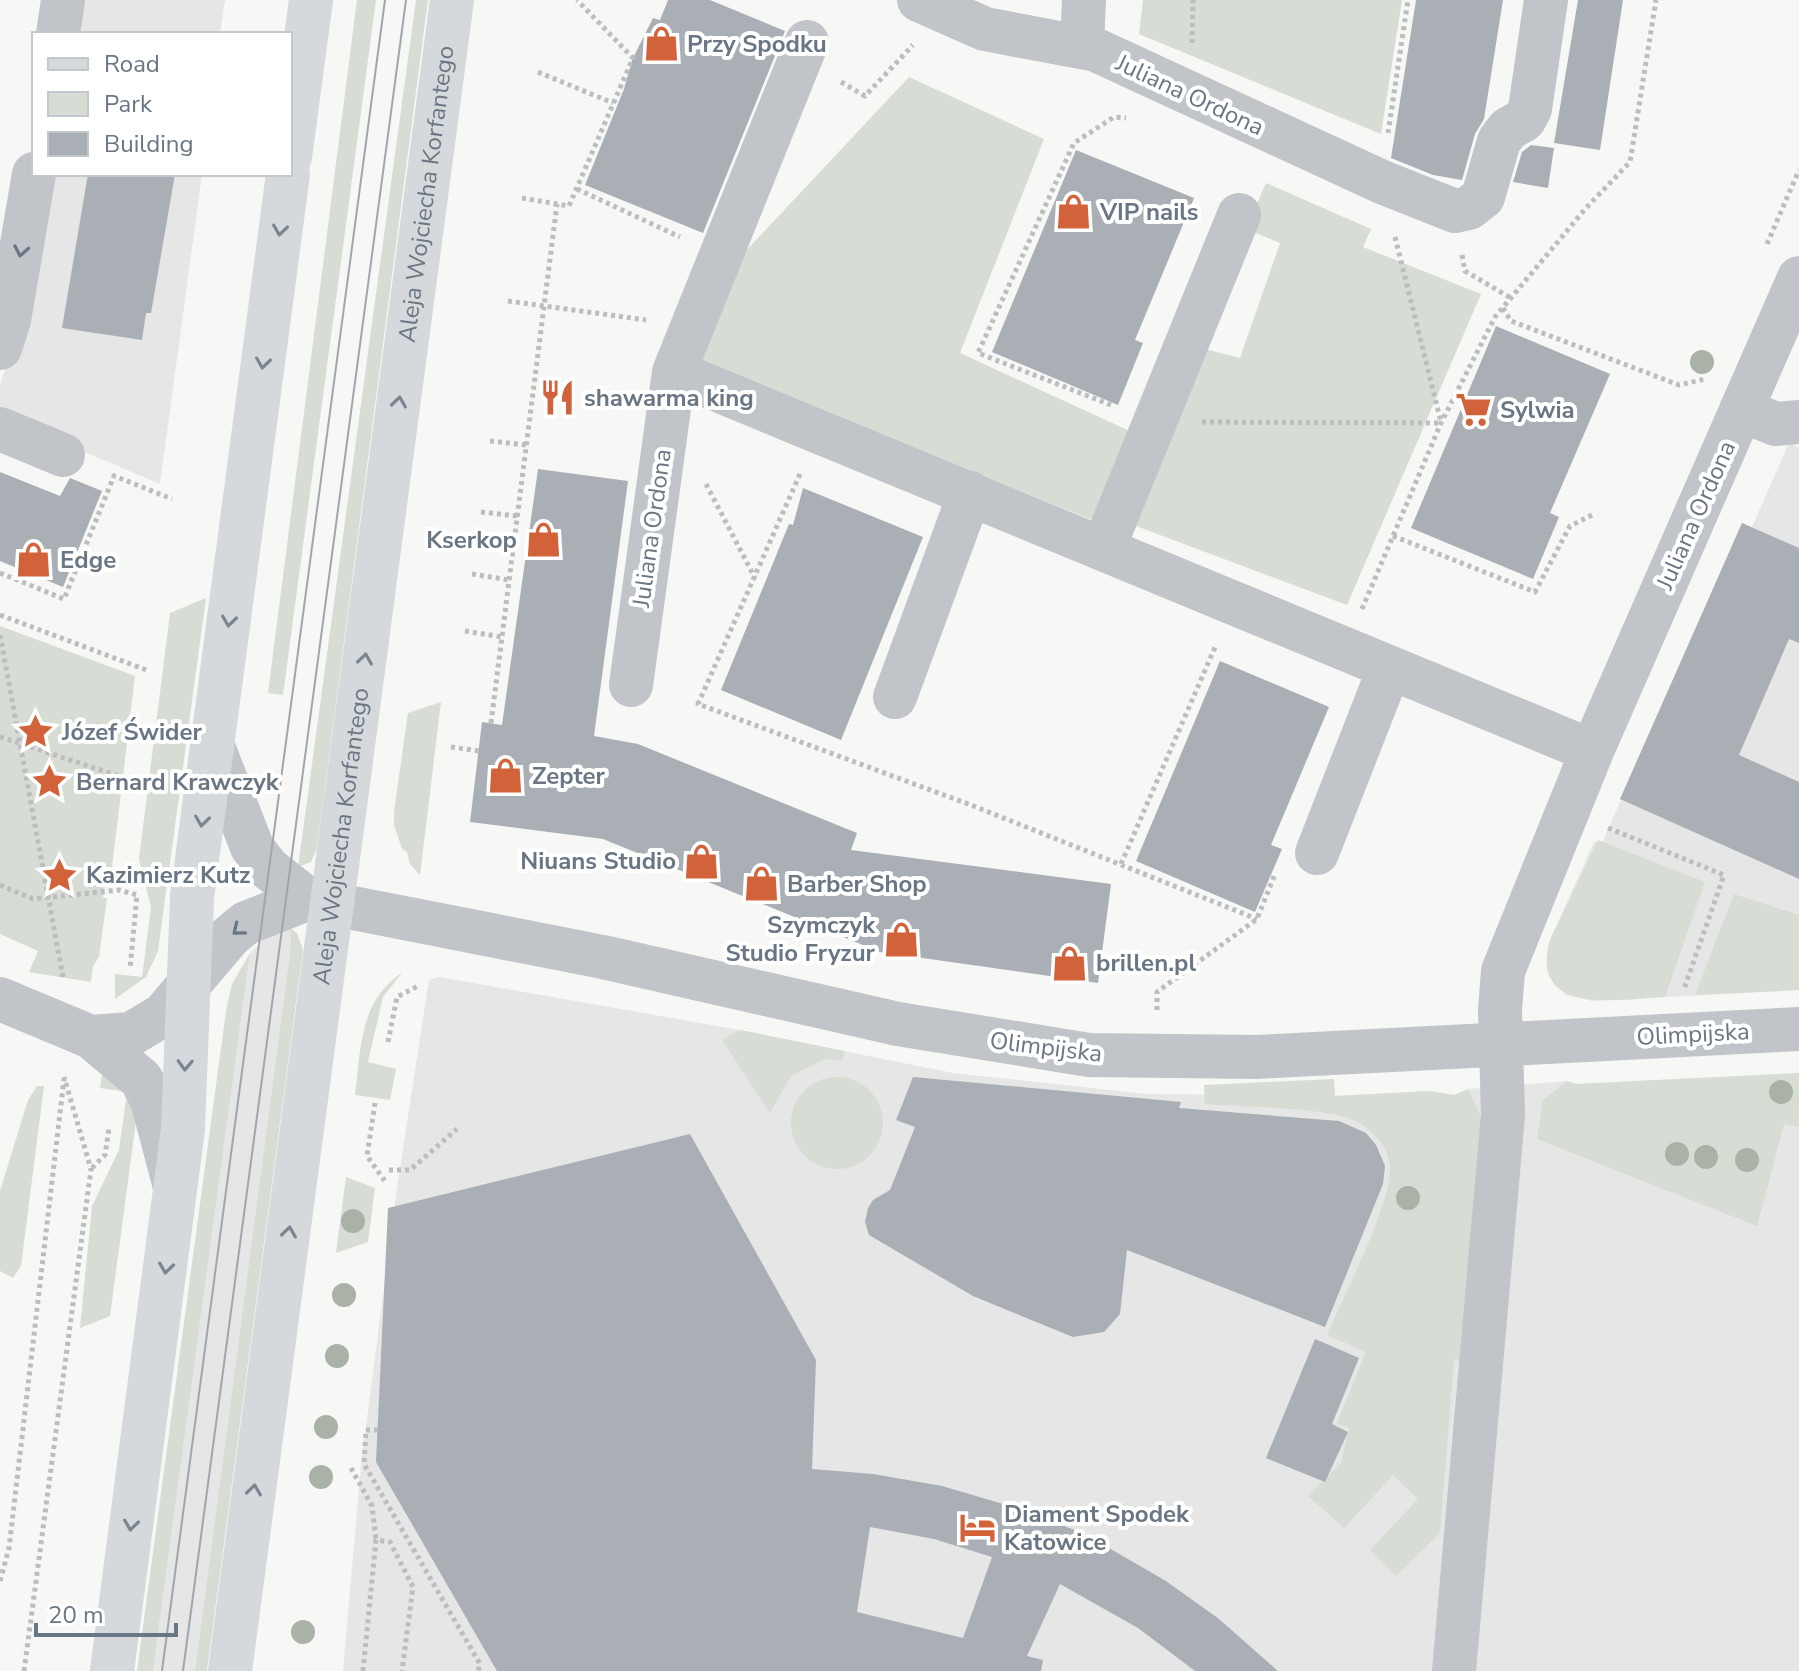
<svg xmlns="http://www.w3.org/2000/svg" width="1799" height="1671" viewBox="0 0 1799 1671" font-family="'Nunito Sans',sans-serif">
	<rect width="100%" height="100%" fill="#f7f7f5"/>
	<path fill="#e5e6e5" d="M75 0H225L220 34H69Z
		M47 174H202L160 484 0 416V385L24 311Z
		M1789 443 1799 448V990L1592 1001 1566 995 1556 986 1548 965 1550 940 1594 842 1603 841 1742 523 1752 527Z
		M290 928 291 945 195 1671H153L250 953 270 933Z
		M439 977 740 1030 953 1073 1147 1094 1335 1096 1430 1091 1454 1095 1468 1089 1567 1081 1576 1084 1799 1073V1671H343L361 1465 397 1188 429 980Z"/>
	<path fill="#d7dcd4" d="M357 0H376L283 695 268 693Z
		M416 0H428L317 848 311 862 298 867Z
		M1143 0H1402L1381 134 1139 34Z
		M909 77 1044 139 960 353 1134 433 1095 521 693 361 727 271Z
		M1266 183 1371 229 1363 247 1481 294 1347 605 1128 523 1205 349 1240 358 1280 243 1246 229Z
		M206 598 158 951 146 977 115 999V974L142 977 151 907 139 859 170 613Z
		M0 626 135 676 110 884 105 885 103 898H107L99 957 93 966 91 982 29 972 38 951 0 934Z
		M441 702 420 875 410 864 407 852 402 849 394 825V811L408 713Z
		M1598 840 1705 882 1665 997C1620 999 1528 1017 1550 940Z
		M1734 894 1799 915V990L1695 995Z
		M290 928 297 933 303 950 207 1671H195L291 945Z
		M250 953 153 1671H137L226 1011 232 984Z
		M402 973 383 997 368 1062 396 1069 390 1100 355 1095C361 1050 359 1000 402 973Z
		M740 1030 844 1051 843 1060 824 1059 791 1076 770 1113 722 1040Z
		M103 1067 132 1089 137 1114 110 1316 80 1328 92 1206 119 1150 127 1092 100 1088Z
		M1799 1073V1127L1784 1124 1757 1226 1537 1139 1543 1100 1567 1081 1576 1084Z
		M791 1123a46 46 0 1 1 92 0a46 46 0 1 1-92 0Z
		M1334 1079 1335 1096 1430 1091 1454 1095 1468 1089 1483 1121 1459 1360 1454 1359 1440 1533 1396 1576 1370 1550 1418 1499 1393 1475 1344 1528 1308 1496 1341 1463 1349 1428 1337 1423 1366 1352 1327 1335C1343 1297 1391 1205 1390 1169 1390 1147 1371 1127 1351 1119 1318 1107 1242 1107 1205 1104L1204 1085Z
		M37 1086H44L21 1266 13 1278 0 1271V1191L28 1100Z
		M346 1177 375 1188 368 1242 336 1253Z"/>
	<path fill="#a9afb5" fill-rule="evenodd" d="M668 0H710L785 31 703 233 585 185 624 89 632 60 653 18 660 20Z
		M1416 0H1503L1484 119 1475 134 1462 180 1433 175 1391 158Z
		M1578 0H1623L1600 150 1554 143Z
		M1531 145 1554 148 1548 188 1513 182 1522 152Z
		M1076 150 1194 198 1135 340 1143 343 1118 405 992 352Z
		M88 174H175L151 313H146L142 340 62 328Z
		M1496 326 1610 374 1550 513 1559 517 1533 579 1411 528Z
		M538 469 628 481 594 736 638 744 857 833 851 850 1111 884 1098 983 880 952 603 839 470 822 482 722 502 725Z
		M0 472 60 496 70 478 102 491 63 587 0 561Z
		M803 488 923 537 841 740 721 690 789 524 793 525Z
		M1742 523 1799 548V643L1789 639 1739 755 1799 782V879L1620 799Z
		M1220 661 1329 707 1271 845 1282 849 1255 912 1136 861Z
		M913 1077 1181 1102 1179 1108 1339 1121 1366 1133 1376 1145 1385 1166 1383 1184 1325 1327 1127 1250 1120 1314 1104 1332 1073 1337 973 1296 869 1235 865 1222 868 1208 873 1200 890 1190 915 1127 896 1120Z
		M690 1134 816 1360 812 1469 873 1474 942 1486 1010 1506 1083 1533 1166 1581 1219 1619 1278 1671H1195L1138 1628 1060 1584 1027 1656 1043 1660 1041 1671H497L376 1462 388 1208ZM870 1527 934 1539 992 1557 963 1638 857 1612Z
		M1315 1339 1359 1358 1332 1424 1348 1432 1325 1482 1266 1458Z"/>
	<g fill="none" stroke-linecap="round" stroke-linejoin="round">
		<path stroke="#bbbdc0" stroke-width="5" stroke-dasharray="4 4" stroke-linecap="butt" d="M1192 43 1193 0
			M538 72 613 103
			M841 82 865 96 913 45
			M1388 133 1408 0
			M577 189 680 237
			M522 198 569 206 633 58 577 0
			M1395 237 1441 422
			M1767 244 1799 170
			M1462 255 1465 271 1511 298
			M508 301 646 320
			M1503 308 1511 321 1679 385 1705 379
			M1111 405 978 353 1074 143 1114 117 1126 118
			M1202 422 1441 423
			M490 441 526 445
			M800 474 698 704 971 805 1257 919
			M112 475 172 499
			M706 484 755 578
			M481 512 517 516
			M1393 536 1535 592 1570 526 1594 514
			M0 573 64 599 114 476
			M472 574 509 580
			M1362 609 1441 423 1495 317 1586 208 1630 162 1656 0
			M0 615 149 671
			M465 631 502 637
			M0 635 63 977
			M491 723 557 204
			M0 737 134 781
			M451 747 479 751
			M1608 828 1724 875 1684 989
			M1121 864 1216 645
			M0 885 33 899 119 890 137 895 130 969
			M1157 1010V992L1257 919 1275 874
			M388 1042 397 997 420 985
			M375 1103 367 1156 387 1184
			M92 1168 105 1155 109 1128
			M389 1170H410L457 1129
			M378 1430H366L364 1464 480 1664 478 1671
			M351 1468 372 1506 376 1540
			M0 1581 9 1548 64 1079
			M24 1671 91 1169 64 1077
			M363 1671 376 1540 390 1542 413 1587 402 1671"/>
		<path stroke="#c1c4c8" stroke-width="44" d="M919 0 985 29 1096 50 1382 182 1455 211 1469 208 1483 197 1499 141 1508 129 1524 120 1530 109 1546 0
			M58 34 63 0
			M1082 46 1084 0
			M0 348 9 320 34 174
			M674 372 1592 751
			M1741 410 1776 424 1799 422
			M0 429 63 455
			M1104 547 1239 215
			M631 685 674 372 807 42
			M895 697 970 493
			M212 744 252 847 268 868 307 899
			M1317 853 1389 669
			M0 999 91 1037 141 1079 152 1100 175 1187
			M91 1037 131 1034 163 1015 230 936 246 923 307 899 603 957 898 1024 1089 1055 1257 1057 1799 1029
			M1454 1671 1503 1115 1500 1010 1503 971 1592 751 1799 278"/>
		<g stroke="#d5d9dc" stroke-width="44">
			<path d="M290 157 311 0"/>
			<path d="M112 1671 183 1129 192 897 288 174"/>
			<path id="s1" d="M230 1671 452 0"/>
		</g>
		<path stroke="#a1a6ac" stroke-width="2" d="M162 1671 385 0
			M183 1671 406 0"/>
	</g>
	<g fill="#aab2a7">
		<circle cx="1702" cy="362" r="12"/>
		<circle cx="1781" cy="1092" r="12"/>
		<circle cx="1677" cy="1154" r="12"/>
		<circle cx="1706" cy="1157" r="12"/>
		<circle cx="1747" cy="1160" r="12"/>
		<circle cx="1408" cy="1198" r="12"/>
		<circle cx="353" cy="1221" r="12"/>
		<circle cx="344" cy="1295" r="12"/>
		<circle cx="337" cy="1356" r="12"/>
		<circle cx="326" cy="1427" r="12"/>
		<circle cx="321" cy="1477" r="12"/>
		<circle cx="303" cy="1632" r="12"/>
	</g>
	<defs><path id="oneway-chevron" d="M-2-3.5L2.5 0L-2 3.5" fill="none" stroke-width="1.6" stroke-linecap="round" stroke-linejoin="round" transform="scale(2)"/></defs>
	<g stroke="#798590">
		<use href="#oneway-chevron" transform="translate(280 230) rotate(98)"/>
		<use href="#oneway-chevron" transform="translate(263 363) rotate(98)"/>
		<use href="#oneway-chevron" transform="translate(399 402) rotate(-82)"/>
		<use href="#oneway-chevron" transform="translate(229 621) rotate(98)"/>
		<use href="#oneway-chevron" transform="translate(365 659) rotate(-82)"/>
		<use href="#oneway-chevron" transform="translate(202 821) rotate(98)"/>
		<use href="#oneway-chevron" transform="translate(185 1065) rotate(92)"/>
		<use href="#oneway-chevron" transform="translate(289 1232) rotate(-82)"/>
		<use href="#oneway-chevron" transform="translate(166 1268) rotate(98)"/>
		<use href="#oneway-chevron" transform="translate(254 1490) rotate(-82)"/>
		<use href="#oneway-chevron" transform="translate(131 1525) rotate(98)"/>
	</g>
	<g stroke="#697683">
		<use href="#oneway-chevron" transform="translate(21 251) rotate(100)"/>
		<use href="#oneway-chevron" transform="translate(238 930) rotate(141)"/>
	</g>
	<defs>
		<symbol id="shop-bare" viewBox="-9 -9 18 18"><path d="M-5-2.5h2.3a2.7 3.5 0 0 1 5.4 0H5L5.5 6h-11ZM-1.5-2.5h3a1.5 2.3 0 0 0-3 0Z" fill="#d26239" stroke="#fff" stroke-width="2.5" paint-order="stroke"/></symbol>
		<symbol id="restaurant-bare" viewBox="-9 -9 18 18"><path d="M-5-6h1v4h1v-4h1v4h1v-4h1v5L-1.5 .5V6h-2V.5L-5-1ZM5-6V6H3V1.5H1.5Q1.5-4 5-6Z" fill="#d26239" stroke="#fff" stroke-width="2.5" paint-order="stroke"/></symbol>
		<symbol id="supermarket-bare" viewBox="-9 -9 18 18"><path d="M-6-5.5h2.5l.6 2H6L4.5 2H-2.5L-4.4-4H-6ZM-1.5 3.2a1.3 1.3 0 1 0 .1 0ZM3 3.2a1.3 1.3 0 1 0 .1 0Z" fill="#d26239" stroke="#fff" stroke-width="2.5" paint-order="stroke"/></symbol>
		<symbol id="sight-bare" viewBox="-9 -9 18 18"><path d="M0-6L1.8-2.2L6-1.7L2.9 1.2L3.7 5.4L0 3.3L-3.7 5.4L-2.9 1.2L-6-1.7L-1.8-2.2Z" fill="#d26239" stroke="#fff" stroke-width="2.5" paint-order="stroke"/></symbol>
		<symbol id="hotel-bare" viewBox="-9 -9 18 18"><path d="M-6-4.5h1.5V1H6V5H4.5V3h-9V5H-6ZM-4 0a1.8 1.8 0 1 1 3.6 0ZM.5 0V-2.5h3Q6-2.5 6 0Z" fill="#d26239" stroke="#fff" stroke-width="2.5" paint-order="stroke"/></symbol>
	</defs>
	<g fill-rule="evenodd">
		<use href="#shop-bare" x="636" y="18" width="51" height="51"/>
		<use href="#shop-bare" x="1048" y="186" width="51" height="51"/>
		<use href="#restaurant-bare" x="532" y="372" width="51" height="51"/>
		<use href="#supermarket-bare" x="1448" y="384" width="51" height="51"/>
		<use href="#shop-bare" x="518" y="514" width="51" height="51"/>
		<use href="#shop-bare" x="8" y="534" width="51" height="51"/>
		<use href="#sight-bare" x="10" y="706" width="51" height="51"/>
		<use href="#shop-bare" x="480" y="750" width="51" height="51"/>
		<use href="#sight-bare" x="24" y="756" width="51" height="51"/>
		<use href="#shop-bare" x="676" y="836" width="51" height="51"/>
		<use href="#sight-bare" x="34" y="850" width="51" height="51"/>
		<use href="#shop-bare" x="736" y="858" width="51" height="51"/>
		<use href="#shop-bare" x="876" y="914" width="51" height="51"/>
		<use href="#shop-bare" x="1044" y="938" width="51" height="51"/>
		<use href="#hotel-bare" x="952" y="1502" width="51" height="51"/>
	</g>
	<g text-anchor="middle" stroke-width="8" stroke-linejoin="round" paint-order="stroke">
		<g font-size="24" font-weight="bold" fill="#697683" stroke="#fff" text-anchor="start">
			<text x="687" y="52">Przy Spodku</text>
			<text x="1100" y="220">VIP nails</text>
			<text x="584" y="406">shawarma king</text>
			<text x="1500" y="418">Sylwia</text>
			<text x="517" y="548" text-anchor="end">Kserkop</text>
			<text x="60" y="568">Edge</text>
			<text x="62" y="740">Józef Świder</text>
			<text x="532" y="784">Zepter</text>
			<text x="76" y="790">Bernard Krawczyk</text>
			<text x="676" y="869" text-anchor="end">Niuans Studio</text>
			<text x="86" y="883">Kazimierz Kutz</text>
			<text x="787" y="892">Barber Shop</text>
			<text x="875" y="933" text-anchor="end">Szymczyk<tspan x="875" dy="28">Studio Fryzur</tspan></text>
			<text x="1096" y="971">brillen.pl</text>
			<text x="1004" y="1522">Diament Spodek<tspan x="1004" dy="28">Katowice</tspan></text>
		</g>
		<g font-size="24" fill="#697683" stroke="#fff">
			<text transform="translate(1190 95) rotate(25)" y="8">Juliana Ordona</text>
			<text dy="8" stroke="none"><textPath href="#s1" startOffset="1490">Aleja Wojciecha Korfantego</textPath></text>
			<text transform="translate(1696 515) rotate(-66)" y="8">Juliana Ordona</text>
			<text transform="translate(652 528) rotate(-82)" y="8">Juliana Ordona</text>
			<text dy="8" stroke="none"><textPath href="#s1" startOffset="842">Aleja Wojciecha Korfantego</textPath></text>
			<text transform="translate(1693 1034) rotate(-3)" y="8">Olimpijska</text>
			<text transform="translate(1046 1047) rotate(7)" y="8">Olimpijska</text>
		</g>
	</g>
	<rect x="32" y="32" width="260" height="144" fill="#ffffff" stroke="#c3c8cd" stroke-width="2"/>
	<rect x="48" y="58" width="40" height="12" fill="#d5d9dc" stroke="#c3c8cd" stroke-width="2"/>
	<text x="104" y="72" font-size="24" fill="#697683">Road</text>
	<rect x="48" y="92" width="40" height="24" fill="#d7dcd4" stroke="#c3c8cd" stroke-width="2"/>
	<text x="104" y="112" font-size="24" fill="#697683">Park</text>
	<rect x="48" y="132" width="40" height="24" fill="#a9afb5" stroke="#c3c8cd" stroke-width="2"/>
	<text x="104" y="152" font-size="24" fill="#697683">Building</text>
	<path d="M36 1623v12h140v-12" fill="none" stroke="#697683" stroke-width="4"/>
	<text x="48" y="1623" font-size="24" fill="#697683" stroke="#ffffff" stroke-width="6" paint-order="stroke">20 m</text>
</svg>
